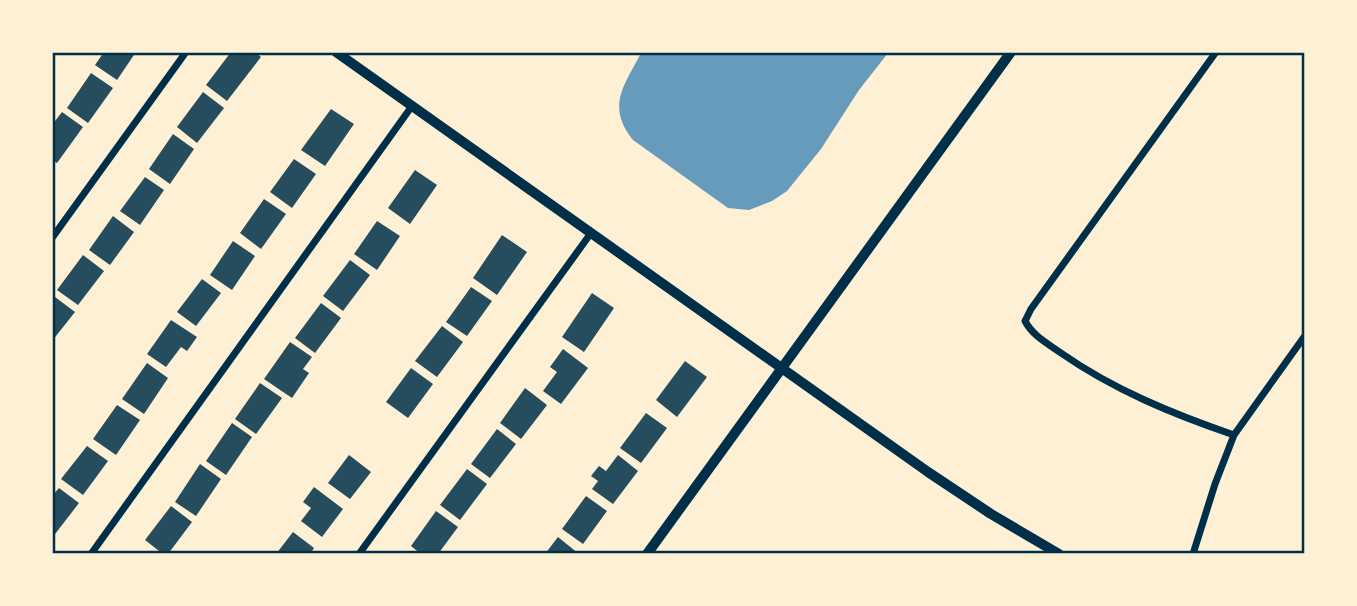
<svg xmlns="http://www.w3.org/2000/svg" width="1357" height="606" viewBox="0 0 1357 606" font-family="'Playfair Display',serif">
	<rect width="100%" height="100%" fill="#fdf0d5"/>
	<path fill="#669bbc" d="M641 53V52L888 53 859 90 821 149 787 191 772 201 749 210 728 208 633 140C606 106 624 86 641 53Z"/>
	<path fill="#264d5e" d="M104 52H136L117 80 95 65Z
		M231 52H255L261 57 227 101 206 85Z
		M91 73 113 88 88 123 67 108Z
		M203 92 224 108 197 143 177 127Z
		M331 109 354 124 325 166 301 150Z
		M62 112 83 127 57 163 52 160V125Z
		M173 134 194 149 170 184 149 169Z
		M294 159 316 174 292 208 270 192Z
		M415 170 437 185 410 224 388 208Z
		M145 177 164 190 140 225 120 211Z
		M264 199 286 214 261 249 240 233Z
		M113 216 134 232 110 265 89 250Z
		M377 221 400 236 377 270 354 254Z
		M502 235 527 252 497 295 473 278Z
		M233 241 255 256 232 290 210 275Z
		M83 255 104 271 78 305 57 290Z
		M350 260 370 275 343 311 323 296Z
		M202 279 221 293 196 326 177 312Z
		M471 287 492 301 467 336 446 322Z
		M592 293 614 308 584 352 562 337Z
		M55 297 75 312 52 341V300Z
		M321 303 341 318 315 353 295 338Z
		M171 320 197 337 187 351 181 347 166 367 147 354Z
		M442 326 463 342 437 377 415 361Z
		M290 342 312 357 303 369 309 373 292 398 264 379Z
		M563 349 588 368 561 404 543 391 557 372 550 367Z
		M685 361 707 377 677 417 656 400Z
		M147 363 168 378 144 414 122 399Z
		M411 368 433 384 408 418 386 402Z
		M260 383 282 398 256 434 235 419Z
		M525 388 547 405 521 439 500 423Z
		M117 405 140 420 116 455 93 439Z
		M646 413 667 428 641 463 620 448Z
		M232 423 252 437 226 475 206 461Z
		M497 429 516 444 490 478 471 464Z
		M87 446 108 461 83 495 61 479Z
		M349 455 371 472 350 499 328 483Z
		M618 455 638 471 613 504 592 489 598 481 591 476 599 466 606 471Z
		M200 464 221 479 196 516 175 502Z
		M467 469 487 484 460 520 440 505Z
		M314 487 343 509 322 537 301 521 311 508 303 502Z
		M59 488 79 503 52 538V496Z
		M586 496 607 511 583 544 562 529Z
		M171 506 192 522 168 554H163L145 540Z
		M436 511 458 527 438 554H421L411 546Z
		M293 532 314 548 310 554H276Z
		M558 537 579 554H545Z"/>
	<g fill="none" stroke-linecap="round" stroke-linejoin="round">
		<path stroke="#003049" stroke-width="7" d="M1216 52 1031 309 1025 321C1033 336 1047 343 1061 353 1114 390 1173 414 1234 435
			M52 238 186 52
			M91 554 412 106
			M359 554 591 233
			M1193 554 1215 484 1234 435 1304 337"/>
		<path stroke="#003049" stroke-width="10" d="M336 52 928 472 991 514 1059 554
			M647 554 1011 52"/>
	</g>
	<rect width="1357" height="606" fill="none" stroke="#fdf0d5" stroke-width="108"/>
	<rect x="54" y="54" width="1249" height="498" fill="none" stroke="#003049" stroke-width="2.5"/>
</svg>
